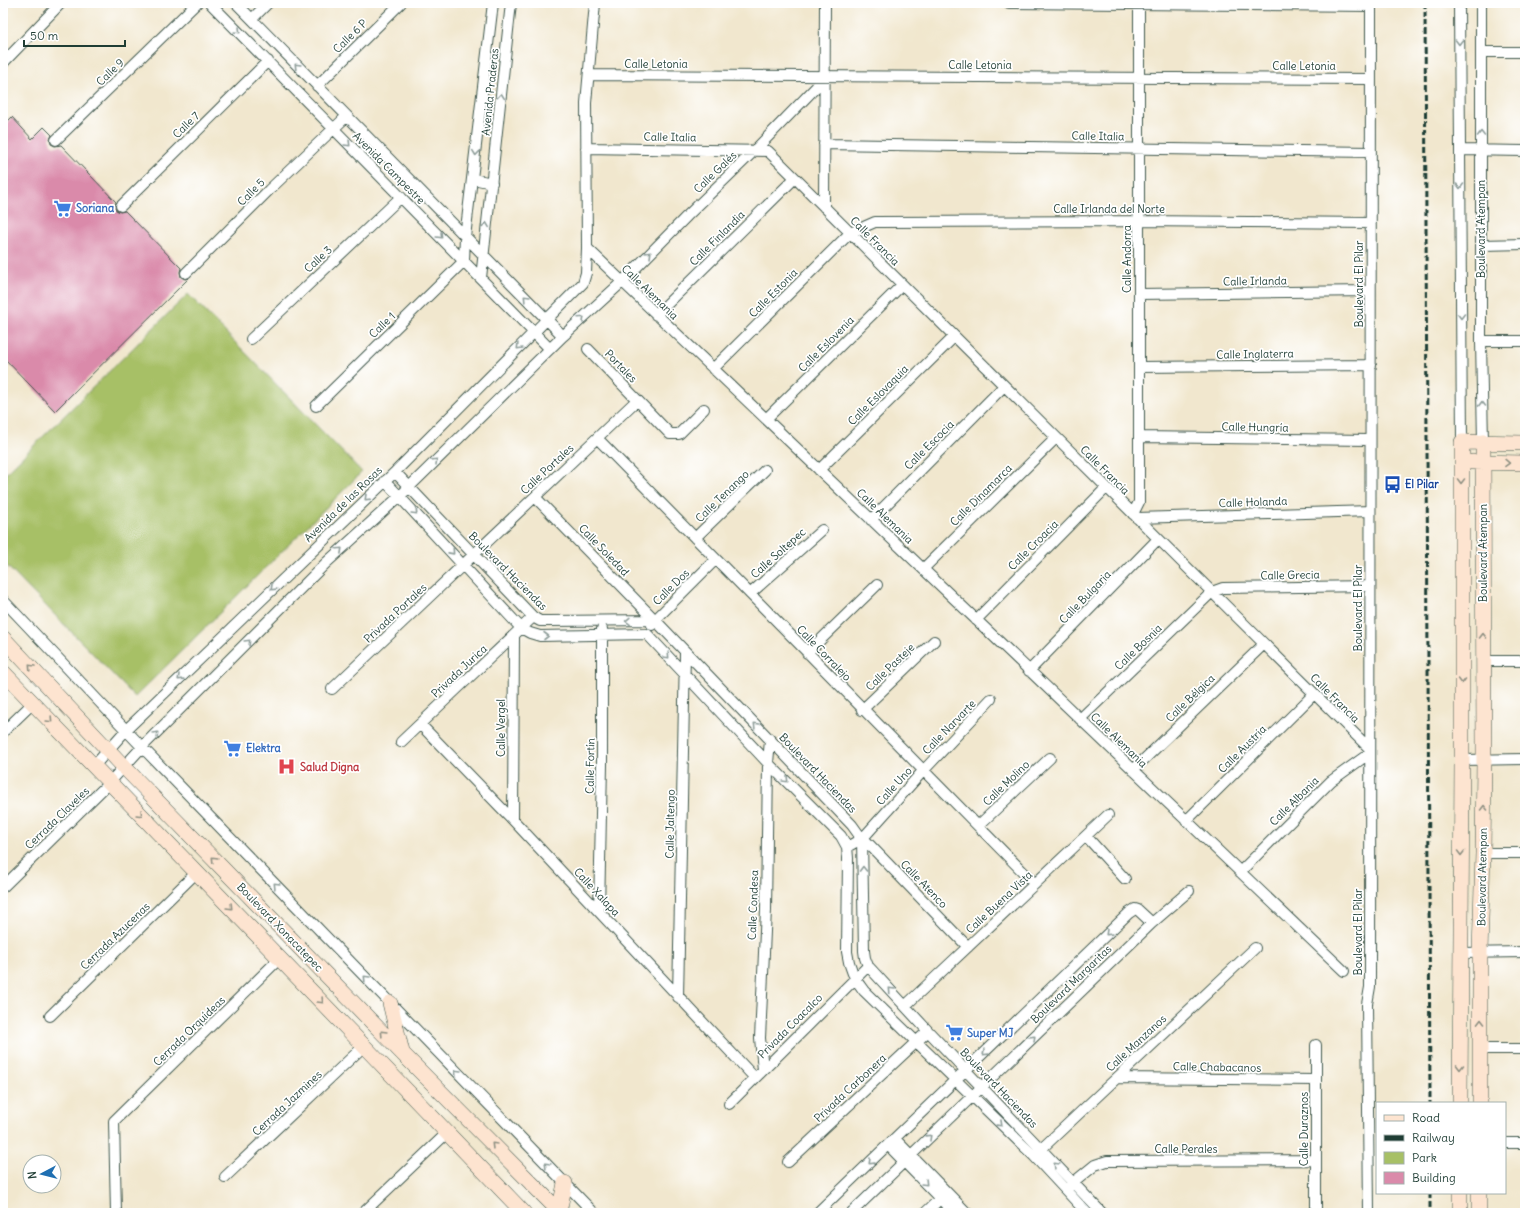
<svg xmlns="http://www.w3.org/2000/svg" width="1528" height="1216" viewBox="0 0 1528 1216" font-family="Delius,sans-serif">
	<rect width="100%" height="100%" fill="#fff"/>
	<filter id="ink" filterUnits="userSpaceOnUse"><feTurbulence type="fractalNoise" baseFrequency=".025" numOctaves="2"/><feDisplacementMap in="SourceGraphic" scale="8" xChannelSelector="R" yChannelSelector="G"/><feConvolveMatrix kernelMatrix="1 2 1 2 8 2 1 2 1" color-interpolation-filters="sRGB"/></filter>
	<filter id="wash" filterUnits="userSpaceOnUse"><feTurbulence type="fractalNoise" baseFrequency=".012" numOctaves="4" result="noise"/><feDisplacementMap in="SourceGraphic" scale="16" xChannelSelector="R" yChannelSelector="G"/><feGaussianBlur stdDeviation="0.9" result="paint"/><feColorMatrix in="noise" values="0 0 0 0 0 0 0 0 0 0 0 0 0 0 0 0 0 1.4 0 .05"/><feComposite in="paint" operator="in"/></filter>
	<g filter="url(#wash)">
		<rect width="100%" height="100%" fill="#f1e7ce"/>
		<path fill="#a7c066" stroke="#637e4d" d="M188 294 362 472 135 697 3 562V476Z"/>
		<g id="blocks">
			<path fill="#da8aaa" d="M12 117 32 139 44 127 52 135 50 139 51 144 55 146 61 145 116 202 115 205 116 210 120 212 125 211 181 268 180 272 181 277 185 279 189 278 55 411 3 357V126Z"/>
		</g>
	</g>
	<g filter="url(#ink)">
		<use href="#blocks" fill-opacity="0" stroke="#3e564b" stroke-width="1"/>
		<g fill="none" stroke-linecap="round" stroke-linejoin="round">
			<defs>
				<path id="street" d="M210 3 550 349
					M236 3 563 336
					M1009 3 1371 6
					M1459 3 1462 442
					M1481 3V341L1483 442
					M252 19 268 3
					M1482 52H1525
					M3 63 61 3
					M589 75 1371 79
					M317 86 401 3
					M56 140 197 3
					M824 144 1371 152
					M586 148 768 151 1370 749
					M1460 150 1525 151
					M473 179 492 183
					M121 206 268 61
					M824 207 825 3
					M1482 245 1525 244
					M587 248 1344 971
					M186 273 269 190 347 116
					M481 278 511 3
					M1139 294 1370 291
					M656 315 795 178
					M251 339 401 197
					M1481 341H1525
					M588 349 670 434H679L704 409
					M1139 367 1371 365
					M713 369 850 233 875 222 1139 221 1371 223
					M316 406 464 261 465 237 493 3
					M766 419 902 285
					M1139 437 1370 440
					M597 438 1035 884
					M819 470 954 337
					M395 472 533 617 540 621H549L655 620 852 825 862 839 864 951 865 958 868 966 928 1031 1102 1213
					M385 481 521 628 530 633 540 636 647 634 768 763 841 836 847 847 848 858 847 952C849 968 854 979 864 991L1034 1156 1087 1213
					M535 497 655 620
					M1133 514 1139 502V3
					M1137 518 1370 511
					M871 520 1004 386
					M695 538 765 470
					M923 569 1056 438
					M750 594 822 530
					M3 600 142 747 594 1213
					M976 620 1106 488
					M652 625 655 620 716 559
					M807 653 877 585
					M1483 661H1525
					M1029 671 1158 539
					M332 689 637 400
					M862 710 934 641
					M1080 719 1212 592 1223 588 1370 586
					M420 724 513 820 755 1078
					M3 732 33 703
					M401 742 533 617
					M1462 760 1525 759
					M94 766 126 730 395 472 583 283 586 273 587 248 586 103 595 3
					M1133 770 1264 644
					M513 820 514 636
					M1186 821 1314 694
					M978 826 1050 758
					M1086 836 1125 879
					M863 838 968 947
					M847 847 863 838 923 771 991 699
					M1483 853H1525
					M1240 872 1331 781 1370 753
					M3 887 110 782 142 747 326 563 400 496 563 336 622 282 687 216 754 151 824 79
					M599 911 602 765V629
					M1461 953 1525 952
					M678 997 685 653
					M905 1006 1108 815
					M50 1016 197 872
					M1481 1049H1525
					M763 1070 760 1038 766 910 768 763 770 740
					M1117 1078 1316 1080
					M729 1104 868 966
					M895 1139 967 1213
					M1505 1143H1525
					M888 1145 954 1213
					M1037 1153 1255 948
					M788 1162 928 1031
					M225 1177 364 1046
					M1068 1187 1095 1165 1107 1161 1316 1160
					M116 1213 114 1121 280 958
					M363 1213 448 1132
					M817 1213 1129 913 1135 909 1138 910 1152 923
					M851 1213 1152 923 1189 891
					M925 1213 944 1195
					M1316 1213V1045
					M1369 1213 1367 1004 1370 987 1371 3"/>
				<path id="secondary" d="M1472 462 1525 463
					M3 638 124 767 402 1053 561 1213
					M3 672 364 1046 524 1213
					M390 1003 402 1052
					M1460 1103 1462 760V442L1525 443
					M1480 1103V952L1483 853 1484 759 1483 442
					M1460 1193V1213
					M559 1212 565 1183
					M1479 1213V1193"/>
			</defs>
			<use href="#street" stroke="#3e564b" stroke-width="12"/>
			<use href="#secondary" stroke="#3e564b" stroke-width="16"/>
			<use href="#street" stroke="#fff" stroke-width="10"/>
			<use href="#secondary" stroke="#fde4d0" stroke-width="15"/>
			<path stroke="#1f3d34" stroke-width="3" stroke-dasharray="6 3" stroke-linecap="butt" d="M1425 3 1430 1103
				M1430 1193V1213"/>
		</g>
		<defs><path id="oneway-chevron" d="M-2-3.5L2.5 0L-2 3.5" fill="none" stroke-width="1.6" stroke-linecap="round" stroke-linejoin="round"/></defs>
		<g stroke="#8f9e9a">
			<use href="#oneway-chevron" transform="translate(238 31) rotate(45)"/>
			<use href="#oneway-chevron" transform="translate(1459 42) rotate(90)"/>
			<use href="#oneway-chevron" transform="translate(297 66) rotate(-134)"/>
			<use href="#oneway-chevron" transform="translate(501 96) rotate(-84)"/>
			<use href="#oneway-chevron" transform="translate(1481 134) rotate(-90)"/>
			<use href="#oneway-chevron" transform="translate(348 144) rotate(45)"/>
			<use href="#oneway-chevron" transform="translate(476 153) rotate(96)"/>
			<use href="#oneway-chevron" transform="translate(1460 186) rotate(90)"/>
			<use href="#oneway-chevron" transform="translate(486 225) rotate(-82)"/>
			<use href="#oneway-chevron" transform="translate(440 236) rotate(45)"/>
			<use href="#oneway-chevron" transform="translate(649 254) rotate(-45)"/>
			<use href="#oneway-chevron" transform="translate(526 298) rotate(-134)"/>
			<use href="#oneway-chevron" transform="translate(1461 316) rotate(90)"/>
			<use href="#oneway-chevron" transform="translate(582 319) rotate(-43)"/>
			<use href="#oneway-chevron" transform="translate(519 347) rotate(135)"/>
			<use href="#oneway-chevron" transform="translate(1482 404) rotate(-91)"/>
			<use href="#oneway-chevron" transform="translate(435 461) rotate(-44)"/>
			<use href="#oneway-chevron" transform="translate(367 498) rotate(136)"/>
			<use href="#oneway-chevron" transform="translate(415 512) rotate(46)"/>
			<use href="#oneway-chevron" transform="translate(340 550) rotate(-43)"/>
			<use href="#oneway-chevron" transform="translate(452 552) rotate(48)"/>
			<use href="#oneway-chevron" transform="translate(273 588) rotate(136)"/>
			<use href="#oneway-chevron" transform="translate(628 621) rotate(178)"/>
			<use href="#oneway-chevron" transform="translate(546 636)"/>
			<use href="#oneway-chevron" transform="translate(248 642) rotate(-45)"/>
			<use href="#oneway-chevron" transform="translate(667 656) rotate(47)"/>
			<use href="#oneway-chevron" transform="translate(180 678) rotate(136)"/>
			<use href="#oneway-chevron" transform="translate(756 725) rotate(-134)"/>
			<use href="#oneway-chevron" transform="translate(156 734) rotate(-45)"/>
			<use href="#oneway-chevron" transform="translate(786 780) rotate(45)"/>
			<use href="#oneway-chevron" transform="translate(863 869) rotate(-91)"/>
			<use href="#oneway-chevron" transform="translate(276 885) rotate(-134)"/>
			<use href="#oneway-chevron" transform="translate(1108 933) rotate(136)"/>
			<use href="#oneway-chevron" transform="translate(366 978) rotate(-134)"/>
			<use href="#oneway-chevron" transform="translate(891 990) rotate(-133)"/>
			<use href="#oneway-chevron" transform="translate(1033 1038) rotate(-44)"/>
			<use href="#oneway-chevron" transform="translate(985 1053) rotate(136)"/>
			<use href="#oneway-chevron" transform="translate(457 1072) rotate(-134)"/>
			<use href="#oneway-chevron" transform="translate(1000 1124) rotate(44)"/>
			<use href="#oneway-chevron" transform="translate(929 1137) rotate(-44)"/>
			<use href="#oneway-chevron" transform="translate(871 1162) rotate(136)"/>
			<use href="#oneway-chevron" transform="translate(547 1165) rotate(-134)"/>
			<use href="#oneway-chevron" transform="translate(1056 1165) rotate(-134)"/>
			<use href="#oneway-chevron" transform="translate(925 1183) rotate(46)"/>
		</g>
		<g stroke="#8e9082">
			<use href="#oneway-chevron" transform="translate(1507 463) rotate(1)"/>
			<use href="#oneway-chevron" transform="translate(1461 481) rotate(90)"/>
			<use href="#oneway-chevron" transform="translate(1483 636) rotate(-90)"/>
			<use href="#oneway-chevron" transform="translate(31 667) rotate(-133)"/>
			<use href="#oneway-chevron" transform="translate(1462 681) rotate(90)"/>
			<use href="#oneway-chevron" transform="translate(50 720) rotate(46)"/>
			<use href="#oneway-chevron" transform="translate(1484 808) rotate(-90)"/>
			<use href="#oneway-chevron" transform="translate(140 814) rotate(46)"/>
			<use href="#oneway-chevron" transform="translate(1461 853) rotate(90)"/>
			<use href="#oneway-chevron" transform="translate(214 859) rotate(-134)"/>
			<use href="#oneway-chevron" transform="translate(230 907) rotate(46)"/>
			<use href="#oneway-chevron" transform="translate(321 1001) rotate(46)"/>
			<use href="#oneway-chevron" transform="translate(1481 1022) rotate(-90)"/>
			<use href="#oneway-chevron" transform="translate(383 1033) rotate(-134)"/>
			<use href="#oneway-chevron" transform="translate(1460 1067) rotate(91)"/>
			<use href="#oneway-chevron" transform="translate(494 1145) rotate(-135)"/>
		</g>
	</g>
	<defs>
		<symbol id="supermarket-bare" viewBox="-9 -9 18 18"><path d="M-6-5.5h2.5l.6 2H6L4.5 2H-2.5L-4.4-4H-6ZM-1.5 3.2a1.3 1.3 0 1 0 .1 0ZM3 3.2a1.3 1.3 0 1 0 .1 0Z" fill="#3f7fe0" stroke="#fff" stroke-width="2.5" paint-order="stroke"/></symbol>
		<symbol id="bus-bare" viewBox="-9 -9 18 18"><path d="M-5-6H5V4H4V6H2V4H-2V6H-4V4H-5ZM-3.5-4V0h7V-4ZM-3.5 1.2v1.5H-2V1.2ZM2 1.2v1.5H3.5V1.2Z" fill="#1a4fb4" stroke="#fff" stroke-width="2.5" paint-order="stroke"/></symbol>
		<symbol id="hospital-bare" viewBox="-9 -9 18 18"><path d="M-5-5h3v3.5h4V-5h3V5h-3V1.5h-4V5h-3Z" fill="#e0444e" stroke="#fff" stroke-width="2.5" paint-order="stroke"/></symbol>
	</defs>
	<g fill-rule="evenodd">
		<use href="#supermarket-bare" x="50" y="196" width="25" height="25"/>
		<use href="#bus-bare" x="1380" y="472" width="25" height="25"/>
		<use href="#supermarket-bare" x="220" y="736" width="25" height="25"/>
		<use href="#hospital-bare" x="274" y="754" width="25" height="25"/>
		<use href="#supermarket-bare" x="942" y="1020" width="25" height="25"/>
	</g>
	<g text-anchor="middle" stroke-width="3.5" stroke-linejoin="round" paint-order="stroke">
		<g font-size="11" fill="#1f3d34" stroke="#fff">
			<text transform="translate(350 36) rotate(-44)" y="4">Calle 6 P</text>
			<text x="656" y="68">Calle Letonia</text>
			<text x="980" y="69">Calle Letonia</text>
			<text x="1304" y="70">Calle Letonia</text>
			<text transform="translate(110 72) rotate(-44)" y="4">Calle 9</text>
			<text transform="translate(490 92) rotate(-84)" y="4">Avenida Praderas</text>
			<text transform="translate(186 125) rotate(-44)" y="4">Calle 7</text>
			<text transform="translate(1098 136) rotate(1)" y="4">Calle Italia</text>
			<text transform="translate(670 137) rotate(1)" y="4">Calle Italia</text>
			<text transform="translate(389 168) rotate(45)" y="4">Avenida Campestre</text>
			<text transform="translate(715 172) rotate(-44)" y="4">Calle Galés</text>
			<text transform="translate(251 192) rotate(-45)" y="4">Calle 5</text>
			<text x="1109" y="213">Calle Irlanda del Norte</text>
			<text transform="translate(1481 229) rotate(-90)" y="4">Boulevard Atempan</text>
			<text transform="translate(717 238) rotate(-45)" y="4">Calle Finlandia</text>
			<text transform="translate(875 241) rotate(45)" y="4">Calle Francia</text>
			<text transform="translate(318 259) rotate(-43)" y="4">Calle 3</text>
			<text transform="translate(1127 259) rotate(-90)" y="4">Calle Andorra</text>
			<text transform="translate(1255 281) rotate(-1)" y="4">Calle Irlanda</text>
			<text transform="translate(1359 284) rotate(-90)" y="4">Boulevard El Pilar</text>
			<text transform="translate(650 292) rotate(44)" y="4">Calle Alemania</text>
			<text transform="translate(773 293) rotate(-45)" y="4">Calle Estonia</text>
			<text transform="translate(382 325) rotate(-44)" y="4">Calle 1</text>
			<text transform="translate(826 344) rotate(-45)" y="4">Calle Eslovenia</text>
			<text transform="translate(1255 354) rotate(-1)" y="4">Calle Inglaterra</text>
			<text transform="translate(621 366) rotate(46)" y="4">Portales</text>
			<text transform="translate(878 395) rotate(-45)" y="4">Calle Eslovaquia</text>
			<text transform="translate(1255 427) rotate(1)" y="4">Calle Hungría</text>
			<text transform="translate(929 445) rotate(-45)" y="4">Calle Escocia</text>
			<text transform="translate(547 469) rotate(-43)" y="4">Calle Portales</text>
			<text transform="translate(1105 470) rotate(45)" y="4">Calle Francia</text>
			<text transform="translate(981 495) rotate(-45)" y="4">Calle Dinamarca</text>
			<text transform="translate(722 496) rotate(-44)" y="4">Calle Tenango</text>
			<text transform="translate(1253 502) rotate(-2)" y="4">Calle Holanda</text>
			<text transform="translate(343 504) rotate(-44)" y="4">Avenida de las Rosas</text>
			<text transform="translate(885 516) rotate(44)" y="4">Calle Alemania</text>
			<text transform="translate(1033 545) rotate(-45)" y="4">Calle Croacia</text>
			<text transform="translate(604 550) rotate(46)" y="4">Calle Soledad</text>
			<text transform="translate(778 553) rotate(-42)" y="4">Calle Soltepec</text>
			<text transform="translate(1483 553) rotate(-90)" y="4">Boulevard Atempan</text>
			<text transform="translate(508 571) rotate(45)" y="4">Boulevard Haciendas</text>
			<text transform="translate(1290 575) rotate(-1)" y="4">Calle Grecia</text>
			<text transform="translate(671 587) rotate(-45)" y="4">Calle Dos</text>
			<text transform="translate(1085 597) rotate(-46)" y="4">Calle Bulgaria</text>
			<text transform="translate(1358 608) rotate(-90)" y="4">Boulevard El Pilar</text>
			<text transform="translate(395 613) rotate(-43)" y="4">Privada Portales</text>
			<text transform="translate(1138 647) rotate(-44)" y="4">Calle Bosnia</text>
			<text transform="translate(824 653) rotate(46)" y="4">Calle Corralejo</text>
			<text transform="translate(890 667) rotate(-44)" y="4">Calle Pasteje</text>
			<text transform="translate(459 671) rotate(-43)" y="4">Privada Jurica</text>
			<text transform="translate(1190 698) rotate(-44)" y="4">Calle Bélgica</text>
			<text transform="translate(1335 698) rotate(45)" y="4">Calle Francia</text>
			<text transform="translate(949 727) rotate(-46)" y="4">Calle Narvarte</text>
			<text transform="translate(501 728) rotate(-90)" y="4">Calle Vergel</text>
			<text transform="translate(1119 740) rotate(44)" y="4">Calle Alemania</text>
			<text transform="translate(1242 749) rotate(-45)" y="4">Calle Austria</text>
			<text transform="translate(590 766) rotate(-89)" y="4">Calle Fortín</text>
			<text transform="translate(818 773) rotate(46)" y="4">Boulevard Haciendas</text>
			<text transform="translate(1006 783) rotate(-44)" y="4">Calle Molino</text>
			<text transform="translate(894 786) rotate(-48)" y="4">Calle Uno</text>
			<text transform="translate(1294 801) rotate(-45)" y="4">Calle Albania</text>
			<text transform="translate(57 818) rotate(-44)" y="4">Cerrada Claveles</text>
			<text transform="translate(670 824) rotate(-89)" y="4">Calle Jaltengo</text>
			<text transform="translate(1482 877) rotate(-89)" y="4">Boulevard Atempan</text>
			<text transform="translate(924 884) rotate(46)" y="4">Calle Atenco</text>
			<text transform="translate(597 892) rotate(47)" y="4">Calle Xalapa</text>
			<text transform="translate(999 902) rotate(-43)" y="4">Calle Buena Vista</text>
			<text transform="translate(753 905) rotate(-88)" y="4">Calle Condesa</text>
			<text transform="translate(280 927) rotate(46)" y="4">Boulevard Xonacatepec</text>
			<text transform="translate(1358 932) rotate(-90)" y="4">Boulevard El Pilar</text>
			<text transform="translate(115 936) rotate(-44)" y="4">Cerrada Azucenas</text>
			<text transform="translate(1071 984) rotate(-44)" y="4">Boulevard Margaritas</text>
			<text transform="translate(790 1026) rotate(-45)" y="4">Privada Coacalco</text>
			<text transform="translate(189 1031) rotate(-44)" y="4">Cerrada Orquídeas</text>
			<text transform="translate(1136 1043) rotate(-43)" y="4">Calle Manzanos</text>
			<text transform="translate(1217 1067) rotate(1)" y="4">Calle Chabacanos</text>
			<text transform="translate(850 1088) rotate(-43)" y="4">Privada Carbonera</text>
			<text transform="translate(999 1088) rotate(46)" y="4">Boulevard Haciendas</text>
			<text transform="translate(287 1103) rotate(-43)" y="4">Cerrada Jazmines</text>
			<text transform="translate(1304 1129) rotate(-90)" y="4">Calle Duraznos</text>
			<text x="1186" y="1153">Calle Perales</text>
		</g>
		<g font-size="11" font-weight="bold" fill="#366cbe" stroke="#fff" text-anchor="start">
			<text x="76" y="212">Soriana</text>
			<text x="246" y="752">Elektra</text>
			<text x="967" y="1037">Super MJ</text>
		</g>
		<g font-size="11" font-weight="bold" fill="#164399" stroke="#fff" text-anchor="start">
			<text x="1405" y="488">El Pilar</text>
		</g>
		<g font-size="11" font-weight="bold" fill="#be3a42" stroke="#fff" text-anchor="start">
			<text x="300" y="771">Salud Digna</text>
		</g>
	</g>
	<rect width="1528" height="1216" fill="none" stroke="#fff" stroke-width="16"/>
	<rect x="1376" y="1102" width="130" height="92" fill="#ffffff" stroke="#a5b1ae"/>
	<rect x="1384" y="1115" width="20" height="6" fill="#fde4d0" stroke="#a5b1ae"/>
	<text x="1412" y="1122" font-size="12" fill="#1f3d34">Road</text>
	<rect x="1384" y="1135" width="20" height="6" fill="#1f3d34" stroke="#a5b1ae"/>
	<text x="1412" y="1142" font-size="12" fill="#1f3d34">Railway</text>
	<rect x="1384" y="1152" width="20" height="12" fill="#a7c066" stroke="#a5b1ae"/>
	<text x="1412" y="1162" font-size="12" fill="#1f3d34">Park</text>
	<rect x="1384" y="1172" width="20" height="12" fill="#da8aaa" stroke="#a5b1ae"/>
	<text x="1412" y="1182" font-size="12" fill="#1f3d34">Building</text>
	<g transform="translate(42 1174) rotate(263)"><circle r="19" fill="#ffffff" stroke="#a5b1ae"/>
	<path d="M0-3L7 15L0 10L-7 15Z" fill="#1f6fb2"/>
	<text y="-6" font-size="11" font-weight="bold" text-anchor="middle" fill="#1f3d34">N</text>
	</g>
	<path d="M24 40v6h101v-6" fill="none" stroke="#1f3d34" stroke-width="2"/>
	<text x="30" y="40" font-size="12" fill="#1f3d34" stroke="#ffffff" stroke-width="3" paint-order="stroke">50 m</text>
</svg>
